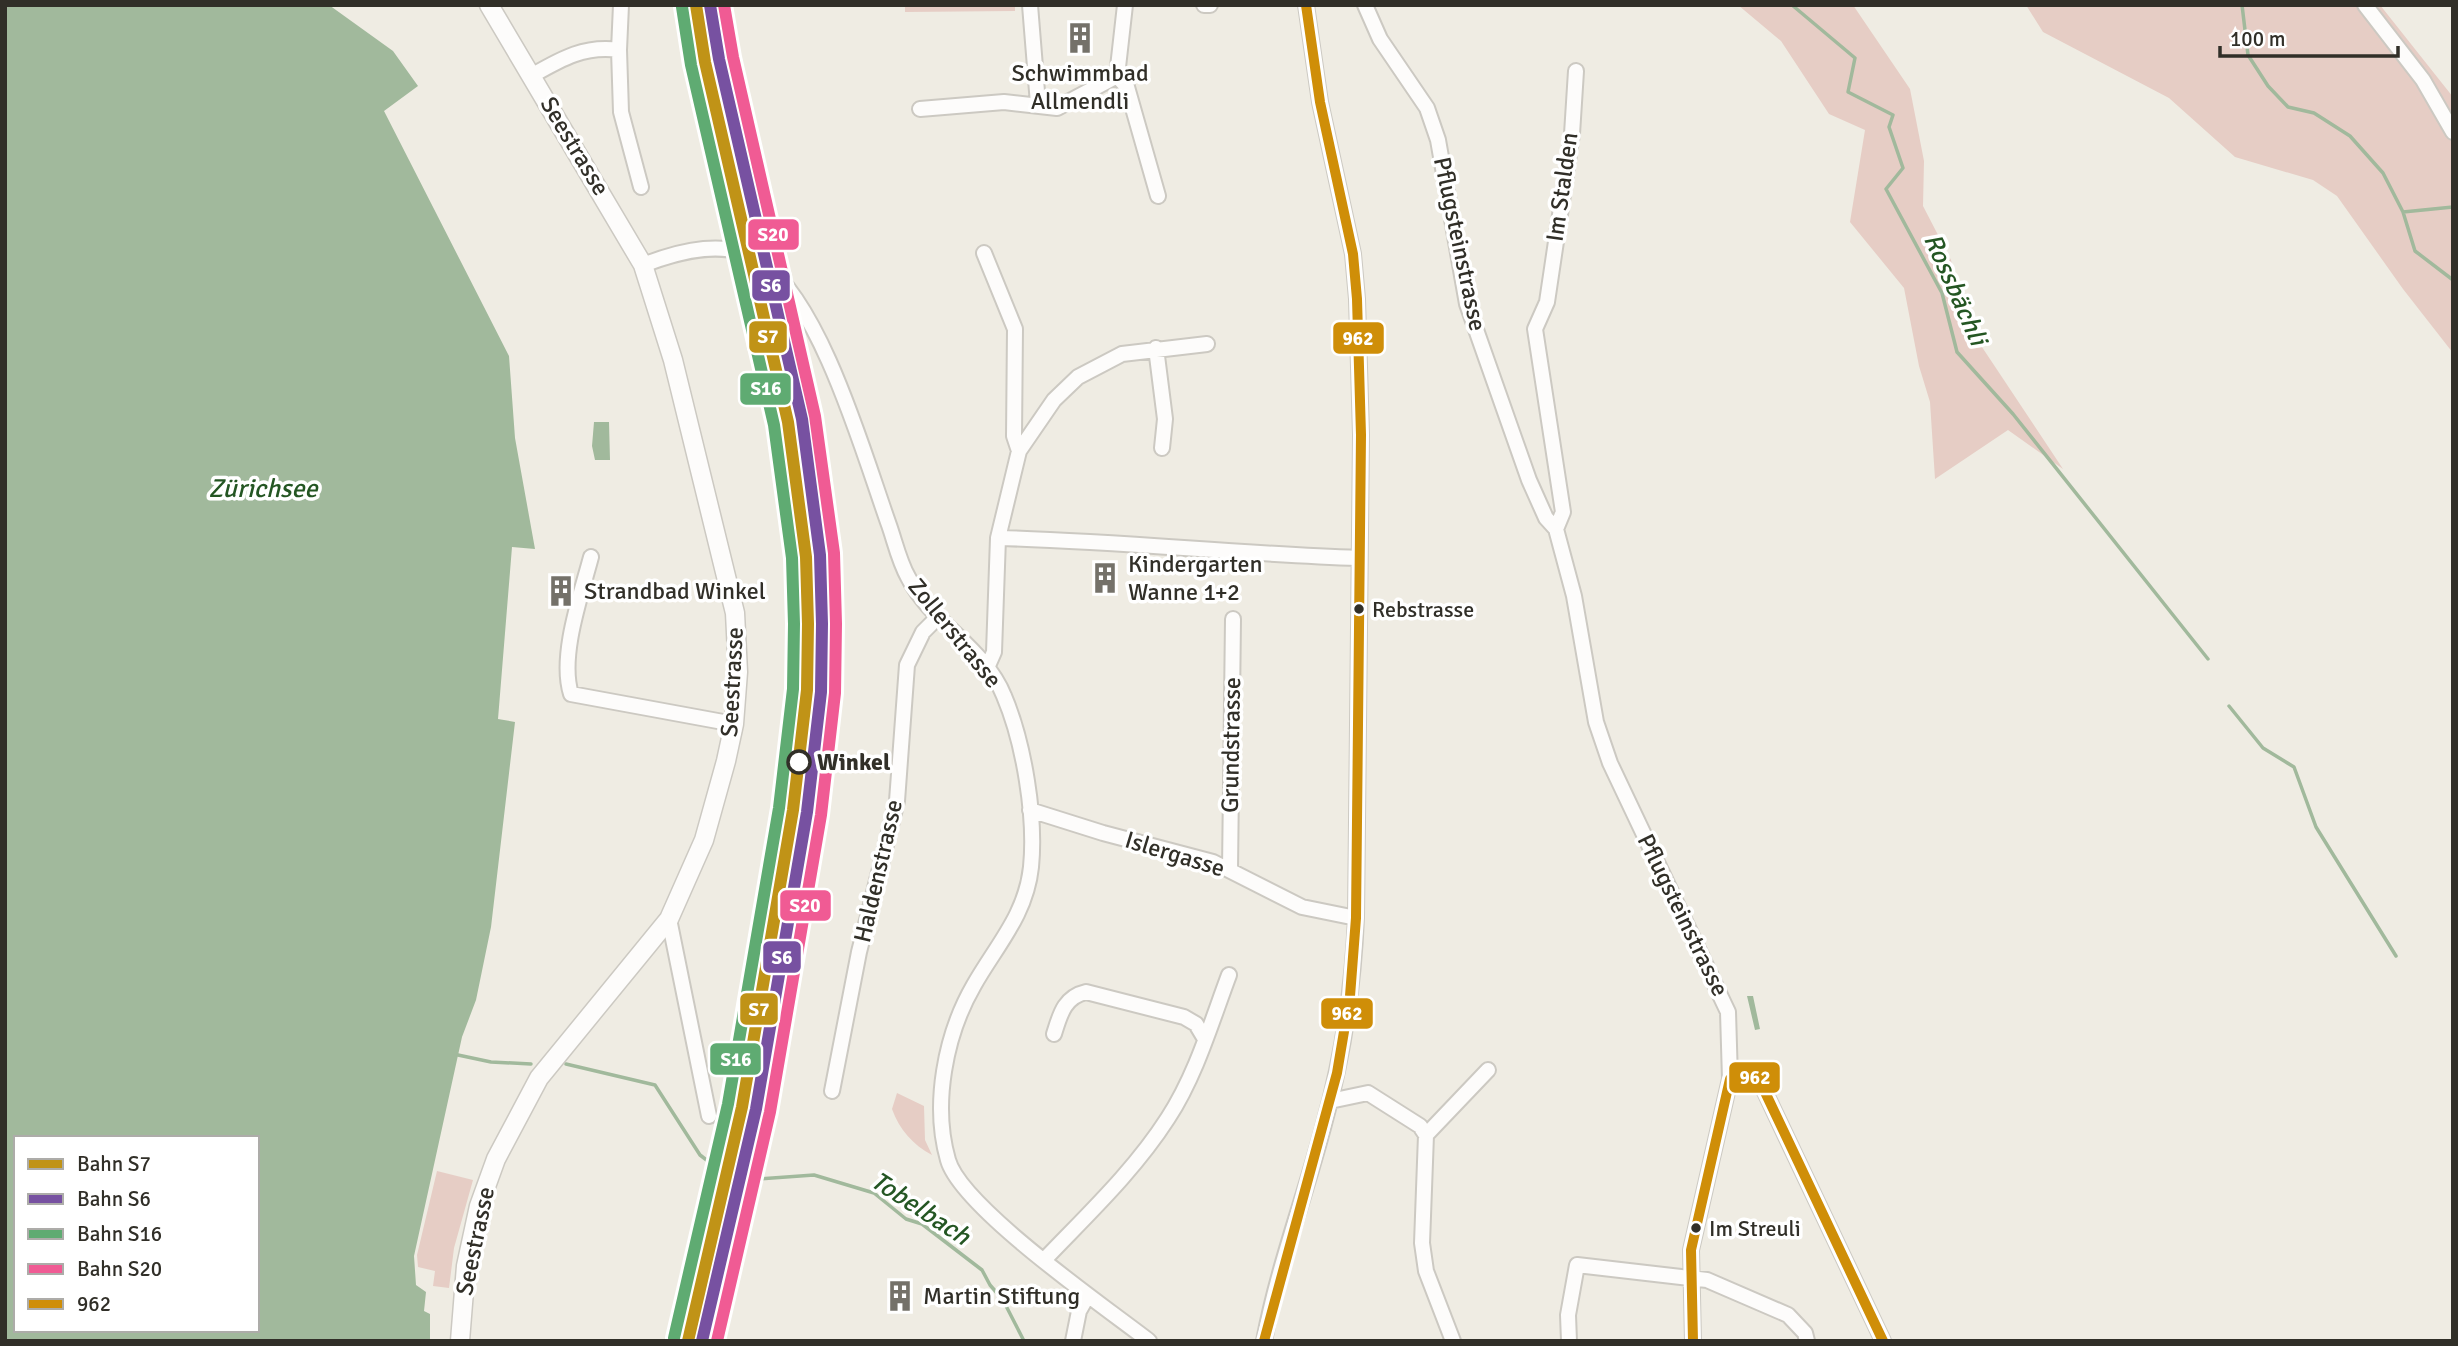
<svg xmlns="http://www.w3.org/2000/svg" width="2458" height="1346" viewBox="0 0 2458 1346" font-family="Signika,sans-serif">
	<rect width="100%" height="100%" fill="#efece3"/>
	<path fill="#e6cdc5" d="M905 5H1015V11L905 12Z
		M1738 5H1853L1910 89 1924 161 1923 206 1951 260 1964 320 2063 469 2008 430 1935 479 1930 402 1919 366 1904 288 1850 222 1865 130 1829 114 1781 41Z
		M2026 5H2380L2453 97V353L2403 289 2337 196 2313 180 2235 157 2169 98 2043 32Z
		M897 1093 924 1106 925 1140 932 1155C913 1145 899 1129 892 1109Z
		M437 1171 473 1180 454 1248 449 1288 433 1286 435 1271 418 1267 417 1255Z"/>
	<path fill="#a1b99c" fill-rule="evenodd" d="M5 5H329L393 51 418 86 384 111 509 356 515 438 535 549 512 547 498 719 515 722 491 927 476 1000 462 1037 414 1256 416 1285 426 1292 424 1311 430 1314V1341H5ZM16 1138H257V1330H16Z
		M594 422H609L610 460H595L592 446Z
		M1747 996H1753L1760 1029 1755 1030Z"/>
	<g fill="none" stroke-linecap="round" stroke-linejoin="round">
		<path stroke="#a1b99c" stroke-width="3.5" d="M1792 5 1855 58 1848 92 1893 115 1889 127 1903 168 1886 189 1942 293 1957 352 2013 414 2208 659
			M2242 5 2248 55 2268 86 2288 107 2314 113 2350 136 2383 173 2403 212 2415 251 2453 280
			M2403 212 2453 207
			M2229 706 2263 748 2294 767 2316 827 2396 956
			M458 1055 491 1062 531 1064
			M566 1064 655 1085 700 1155 717 1168
			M757 1179 814 1175 874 1193 906 1219 922 1224 982 1270 990 1285 1003 1300 1024 1341"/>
		<defs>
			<path id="minor" d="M1030 5 1038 104
				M1204 5H1210
				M1365 5 1380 39 1427 108 1438 140 1467 304 1529 480 1546 518 1556 529 1574 596 1596 722 1610 763 1728 1012 1730 1079 1691 1250 1693 1341
				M2365 5 2423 80 2453 132
				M619 50 621 5
				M533 75C561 59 585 45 619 50L621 112 641 187
				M1117 76 1127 87 1158 196
				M1117 76 1125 5
				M920 109 1004 102 1057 108 1117 76
				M984 253 1015 329 1014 436 1019 451
				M643 265C679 251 729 237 763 263 822 306 864 455 889 525 895 542 899 561 908 577 931 623 985 648 1004 696 1024 743 1036 817 1031 867 1026 915 996 946 974 985 945 1035 932 1105 948 1160 961 1207 1105 1307 1149 1341
				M1156 348 1165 419 1162 448
				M1556 529 1563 512 1535 329 1547 302 1572 134 1576 71
				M998 538C1118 541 1238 554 1358 558
				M591 557C581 595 559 656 571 694L734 724
				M987 668 994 652 998 538 1019 451 1054 400 1078 377 1122 354 1207 344
				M1030 810 1103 833 1213 862 1302 907 1356 918
				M1230 870 1233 619
				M669 919 709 1116
				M1054 1034C1060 1015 1064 997 1086 992L1184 1017 1196 1024 1205 1039
				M1730 1079 1743 1073 1756 1078 1765 1092 1883 1341
				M832 1091 859 952 897 801 907 665 923 632 938 617
				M1330 1101 1368 1093 1420 1126 1426 1135
				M1426 1135 1422 1243 1426 1271 1453 1341
				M1426 1135 1488 1070
				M1045 1259C1088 1214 1134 1171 1168 1118 1196 1075 1211 1023 1229 975
				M1073 1341 1079 1311 1088 1295
				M1264 1341C1278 1266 1305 1197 1324 1124 1343 1056 1353 988 1356 918L1361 435 1357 299 1353 254 1320 102 1306 5
				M1569 1341 1568 1315 1577 1265 1707 1280 1788 1315 1805 1333 1807 1341"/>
			<path id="major" d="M460 1341 466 1266 479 1206 496 1159 539 1078 669 919 704 840 726 761 734 724 738 672 735 613 673 360 643 265 489 5"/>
		</defs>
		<use href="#minor" stroke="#ccc9c2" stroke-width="18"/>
		<use href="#major" stroke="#ccc9c2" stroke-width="21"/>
		<use href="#minor" stroke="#fdfcfb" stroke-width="14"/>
		<use href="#major" stroke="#fdfcfb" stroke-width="18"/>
		<defs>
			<path id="bus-1" d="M1264 1341 1337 1073 1350 996 1356 918 1361 435 1357 299 1353 254 1320 102 1306 5
				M1693 1341 1691 1250 1730 1079 1743 1073 1756 1078 1765 1092 1883 1341"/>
		</defs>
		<use href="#bus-1" stroke="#fff" stroke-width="16"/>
		<use href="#bus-1" stroke="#cf8e08" stroke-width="10"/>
		<defs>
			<path id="rail-1" d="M688 1341 742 1107 793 810 807 690 808 624 806 557 788 422 705 62 696 5"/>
			<path id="rail-2" d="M702 1341 756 1109 807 812 821 692 822 624 820 555 802 419 719 59 710 5"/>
			<path id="rail-3" d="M674 1338 728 1104 779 808 793 689 794 624 792 558 774 425 691 65 682 7"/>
			<path id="rail-4" d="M717 1341 770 1112 821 815 835 693 836 624 834 553 815 416 733 57 724 5"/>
		</defs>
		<use href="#rail-1" stroke="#fff" stroke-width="18"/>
		<use href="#rail-2" stroke="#fff" stroke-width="18"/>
		<use href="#rail-3" stroke="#fff" stroke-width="18"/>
		<use href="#rail-4" stroke="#fff" stroke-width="18"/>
		<use href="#rail-1" stroke="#c09317" stroke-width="12"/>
		<use href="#rail-2" stroke="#7751a1" stroke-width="12"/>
		<use href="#rail-3" stroke="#5fab72" stroke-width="12"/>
		<use href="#rail-4" stroke="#f05b94" stroke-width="12"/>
	</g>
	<defs>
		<symbol id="building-bare" viewBox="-9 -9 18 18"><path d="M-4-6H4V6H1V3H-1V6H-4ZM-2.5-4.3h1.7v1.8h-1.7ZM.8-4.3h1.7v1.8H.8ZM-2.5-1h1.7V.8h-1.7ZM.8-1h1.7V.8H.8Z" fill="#747169" stroke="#fff" stroke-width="2.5" paint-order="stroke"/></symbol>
	</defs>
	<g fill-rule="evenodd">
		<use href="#building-bare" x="1058" y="16" width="44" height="44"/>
		<use href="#building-bare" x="1083" y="556" width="44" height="44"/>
		<use href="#building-bare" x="539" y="569" width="44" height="44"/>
		<use href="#building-bare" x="878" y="1274" width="44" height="44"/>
	</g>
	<g fill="#312f28" stroke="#fff" stroke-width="2.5">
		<circle cx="1359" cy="609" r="6"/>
		<circle cx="1696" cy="1228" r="6"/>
	</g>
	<circle fill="#fff" stroke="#312f28" stroke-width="3.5" cx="799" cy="762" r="11"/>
	<g text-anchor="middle" stroke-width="7" stroke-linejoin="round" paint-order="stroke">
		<g font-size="22" fill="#312f28" stroke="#fff" text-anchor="start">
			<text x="1372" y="617">Rebstrasse</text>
			<text x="1709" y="1236">Im Streuli</text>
		</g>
		<g font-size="24" fill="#312f28" stroke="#fff" text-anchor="start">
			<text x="1080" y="81" text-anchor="middle">Schwimmbad<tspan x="1080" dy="28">Allmendli</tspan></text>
			<text x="1128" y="572">Kindergarten<tspan x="1128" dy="28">Wanne 1+2</tspan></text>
			<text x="584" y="599">Strandbad Winkel</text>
			<text x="923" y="1304">Martin Stiftung</text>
		</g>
		<g font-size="24" fill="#312f28" stroke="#fff">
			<text transform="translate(575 146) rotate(59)" y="8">Seestrasse</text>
			<text transform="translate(1562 187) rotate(-82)" y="8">Im Stalden</text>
			<text transform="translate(1460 244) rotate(78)" y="8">Pflugsteinstrasse</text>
			<text transform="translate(955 633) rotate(51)" y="8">Zollerstrasse</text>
			<text transform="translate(732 682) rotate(-87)" y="8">Seestrasse</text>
			<text transform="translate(1231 745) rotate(-89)" y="8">Grundstrasse</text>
			<text transform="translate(1175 854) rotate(17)" y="8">Islergasse</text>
			<text transform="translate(878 871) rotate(-77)" y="8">Haldenstrasse</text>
			<text transform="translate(1683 915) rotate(64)" y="8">Pflugsteinstrasse</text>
			<text transform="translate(475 1241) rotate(-78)" y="8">Seestrasse</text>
		</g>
		<g font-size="24" font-weight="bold" fill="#312f28" stroke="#fff" text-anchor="start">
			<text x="817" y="770">Winkel</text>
		</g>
		<g font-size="26" font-style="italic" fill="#245623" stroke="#fff">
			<text transform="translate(1956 289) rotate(66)" y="9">Rossbächli</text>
			<text x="263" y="497">Zürichsee</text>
			<text transform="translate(921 1208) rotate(33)" y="9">Tobelbach</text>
		</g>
	</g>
	<g stroke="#fff" stroke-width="2.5">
		<rect x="747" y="218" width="53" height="33" rx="7" fill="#f05b94"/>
		<rect x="751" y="269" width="40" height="33" rx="7" fill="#7751a1"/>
		<rect x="748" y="320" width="40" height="34" rx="7" fill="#c09317"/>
		<rect x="1332" y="321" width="53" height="34" rx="7" fill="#cf8e08"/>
		<rect x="739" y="372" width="53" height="34" rx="7" fill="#5fab72"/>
		<rect x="779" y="889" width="53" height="33" rx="7" fill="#f05b94"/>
		<rect x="762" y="940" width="40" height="34" rx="7" fill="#7751a1"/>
		<rect x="739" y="992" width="40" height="34" rx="7" fill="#c09317"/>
		<rect x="1320" y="997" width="54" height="33" rx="7" fill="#cf8e08"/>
		<rect x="709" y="1042" width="53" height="34" rx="7" fill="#5fab72"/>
		<rect x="1728" y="1061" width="53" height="33" rx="7" fill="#cf8e08"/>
	</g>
	<g font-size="19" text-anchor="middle" font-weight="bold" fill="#fff">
		<text x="773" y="241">S20</text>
		<text x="771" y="292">S6</text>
		<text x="768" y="343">S7</text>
		<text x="1358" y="345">962</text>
		<text x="766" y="395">S16</text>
		<text x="805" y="912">S20</text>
		<text x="782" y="964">S6</text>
		<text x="759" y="1016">S7</text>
		<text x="1347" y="1020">962</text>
		<text x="736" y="1066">S16</text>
		<text x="1755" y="1084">962</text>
	</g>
	<rect width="2458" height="1346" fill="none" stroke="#312f28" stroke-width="14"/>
	<rect x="14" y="1136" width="245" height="196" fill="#ffffff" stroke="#adaca9" stroke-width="2"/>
	<rect x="28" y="1159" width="35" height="10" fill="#c09317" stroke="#adaca9" stroke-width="2"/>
	<text x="77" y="1171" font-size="21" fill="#312f28">Bahn S7</text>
	<rect x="28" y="1194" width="35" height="10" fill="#7751a1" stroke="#adaca9" stroke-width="2"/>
	<text x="77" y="1206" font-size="21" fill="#312f28">Bahn S6</text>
	<rect x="28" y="1229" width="35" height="10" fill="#5fab72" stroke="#adaca9" stroke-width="2"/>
	<text x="77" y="1241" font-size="21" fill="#312f28">Bahn S16</text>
	<rect x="28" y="1264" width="35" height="10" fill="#f05b94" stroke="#adaca9" stroke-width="2"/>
	<text x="77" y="1276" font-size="21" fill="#312f28">Bahn S20</text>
	<rect x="28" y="1299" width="35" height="10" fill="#cf8e08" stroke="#adaca9" stroke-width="2"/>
	<text x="77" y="1311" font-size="21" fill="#312f28">962</text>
	<path d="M2220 46v10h178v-10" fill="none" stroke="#312f28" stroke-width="3.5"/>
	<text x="2230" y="46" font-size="21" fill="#312f28" stroke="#ffffff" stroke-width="5" paint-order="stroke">100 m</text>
</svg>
